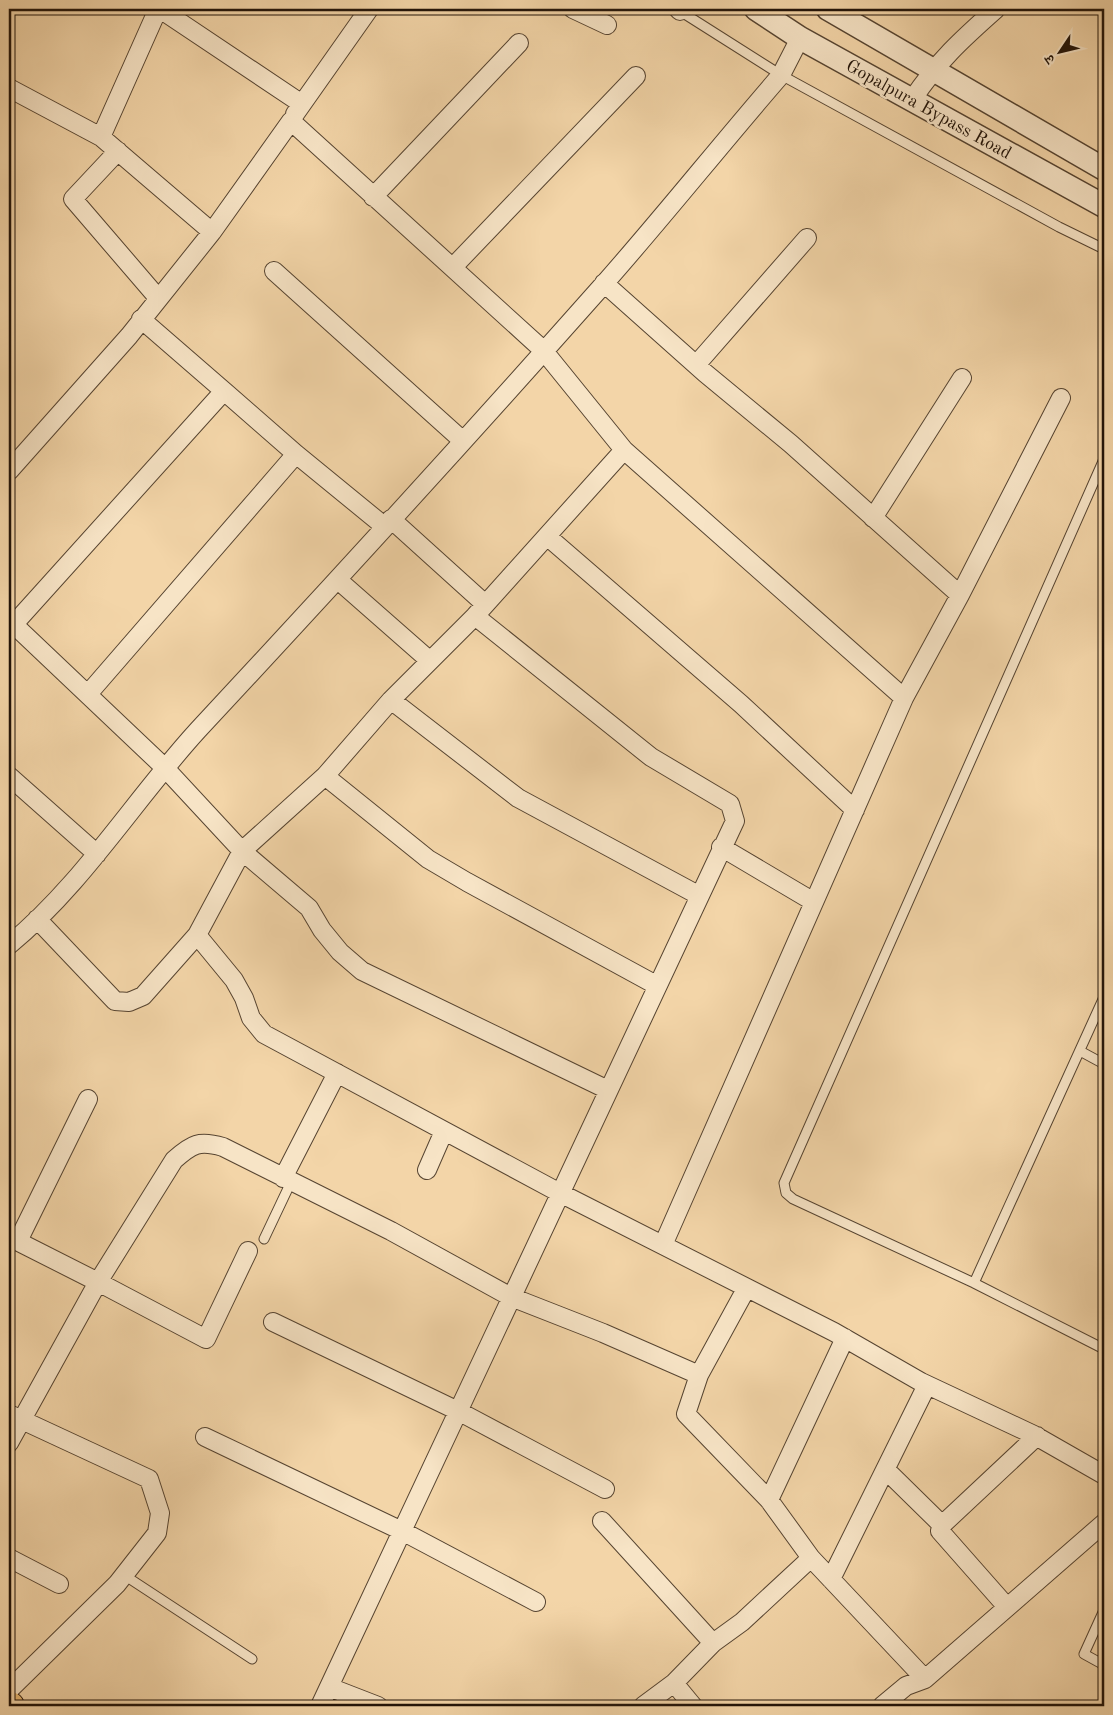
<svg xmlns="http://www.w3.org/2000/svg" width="1113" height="1715" viewBox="0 0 1113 1715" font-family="'Old Standard TT','Noto Serif Devanagari',serif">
	<rect width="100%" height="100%" fill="#f3d5a8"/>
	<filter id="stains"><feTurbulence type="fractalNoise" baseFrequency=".004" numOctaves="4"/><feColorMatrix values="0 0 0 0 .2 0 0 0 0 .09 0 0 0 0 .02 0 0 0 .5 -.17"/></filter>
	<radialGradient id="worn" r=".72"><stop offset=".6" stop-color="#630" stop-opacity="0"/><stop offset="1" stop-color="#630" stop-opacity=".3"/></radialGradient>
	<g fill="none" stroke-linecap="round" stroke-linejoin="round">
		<defs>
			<path id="service" d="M680 11 781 75 1059 227 1104 249
				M1104 459 784 1183 786 1193 793 1199 974 1283 1104 1349
				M1080 1051 1104 1064
				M264 1239 291 1182
				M974 1283 1104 997
				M124 1575 252 1659
				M1104 1610 1084 1654 1104 1665"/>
			<path id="minor" d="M158 9 101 137 212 232
				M160 9 302 104
				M573 9 607 25
				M678 9 680 11
				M9 88 101 137
				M912 100C938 61 961 40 996 9
				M295 114 369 9
				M118 151 73 199 158 298
				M373 197 519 43
				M453 267 636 76
				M274 271 463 441
				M604 283 705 373 791 444 960 595
				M141 319 224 391
				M696 365 807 238
				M9 471 129 336 212 232 291 121 543 350 624 450
				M873 518 962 378
				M391 519 485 604
				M548 537 741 704 855 810
				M338 580 429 660
				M475 616 624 450 904 698
				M9 620 164 767 242 851 309 908 322 930 340 952 362 971 608 1090
				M14 624 224 391 296 454
				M88 694 296 454 384 526
				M391 700 518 798 698 895
				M9 776 97 854
				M325 776 428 859 467 882 656 985
				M721 847 814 902
				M37 919 115 1001 129 1002 143 996 197 935 242 851 325 776 391 700 475 616 651 757 730 804 735 821 320 1706
				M197 935 234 980 244 998 251 1018 264 1034 560 1193 834 1332 921 1382 1034 1435 1104 1475
				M9 945C83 884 134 800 198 730 335 583 470 435 603 285 664 216 721 144 781 75L800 38
				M427 1170 444 1131
				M283 1178 337 1073
				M9 1237 98 1282 9 1443
				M18 1241 88 1099
				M663 1245 904 698 960 595 1061 398
				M248 1251 206 1339 98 1282 174 1160C192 1144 199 1140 223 1147L391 1231 511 1297 603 1333 699 1375
				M746 1289 699 1375 686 1414 769 1500 811 1558 925 1679
				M273 1322 458 1411 605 1489
				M9 1414 149 1479 160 1513 157 1533 117 1584 9 1690
				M205 1437 402 1531 536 1602
				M886 1470 942 1525
				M769 1500 845 1338
				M602 1521 713 1643
				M9 1558 59 1584
				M831 1579 927 1385
				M1007 1607 940 1531 942 1525 1037 1436
				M674 1683 693 1706
				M329 1687 378 1706
				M643 1706 674 1683 713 1643 742 1622 811 1558
				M882 1706 906 1686 925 1679 1104 1523"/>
			<path id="tertiary" d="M756 9 800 38 1104 206
				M828 9 1104 169"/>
			<path id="trunk" d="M9 1706H10"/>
		</defs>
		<use href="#service" stroke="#564431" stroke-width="11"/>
		<use href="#minor" stroke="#564431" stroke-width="20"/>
		<use href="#tertiary" stroke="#564431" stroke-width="25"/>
		<use href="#trunk" stroke="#221409" stroke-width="30"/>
		<use href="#service" stroke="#f7e4c6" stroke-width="9"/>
		<use href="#minor" stroke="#f7e4c6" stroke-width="18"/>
		<use href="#tertiary" stroke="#f7e4c6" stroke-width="22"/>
		<use href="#trunk" stroke="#eaba74" stroke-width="28"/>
	</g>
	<g text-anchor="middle" stroke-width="5" stroke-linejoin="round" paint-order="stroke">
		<g font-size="18" fill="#221409" stroke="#f7e4c6">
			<text transform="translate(929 109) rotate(29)" y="6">Gopalpura Bypass Road</text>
		</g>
	</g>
	<rect width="1113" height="1715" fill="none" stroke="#f3d5a8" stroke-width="30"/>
	<rect x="10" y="10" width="1093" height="1695" fill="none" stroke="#221409" stroke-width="2.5"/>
	<rect x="15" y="15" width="1083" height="1685" fill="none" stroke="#221409"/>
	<g transform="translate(1060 52) rotate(235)" stroke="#f7e4c6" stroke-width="4" paint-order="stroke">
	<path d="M0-4L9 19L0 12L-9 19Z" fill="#221409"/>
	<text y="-8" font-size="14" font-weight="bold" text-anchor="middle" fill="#221409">उ</text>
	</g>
	<rect width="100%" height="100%" filter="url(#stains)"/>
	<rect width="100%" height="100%" fill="url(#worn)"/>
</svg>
